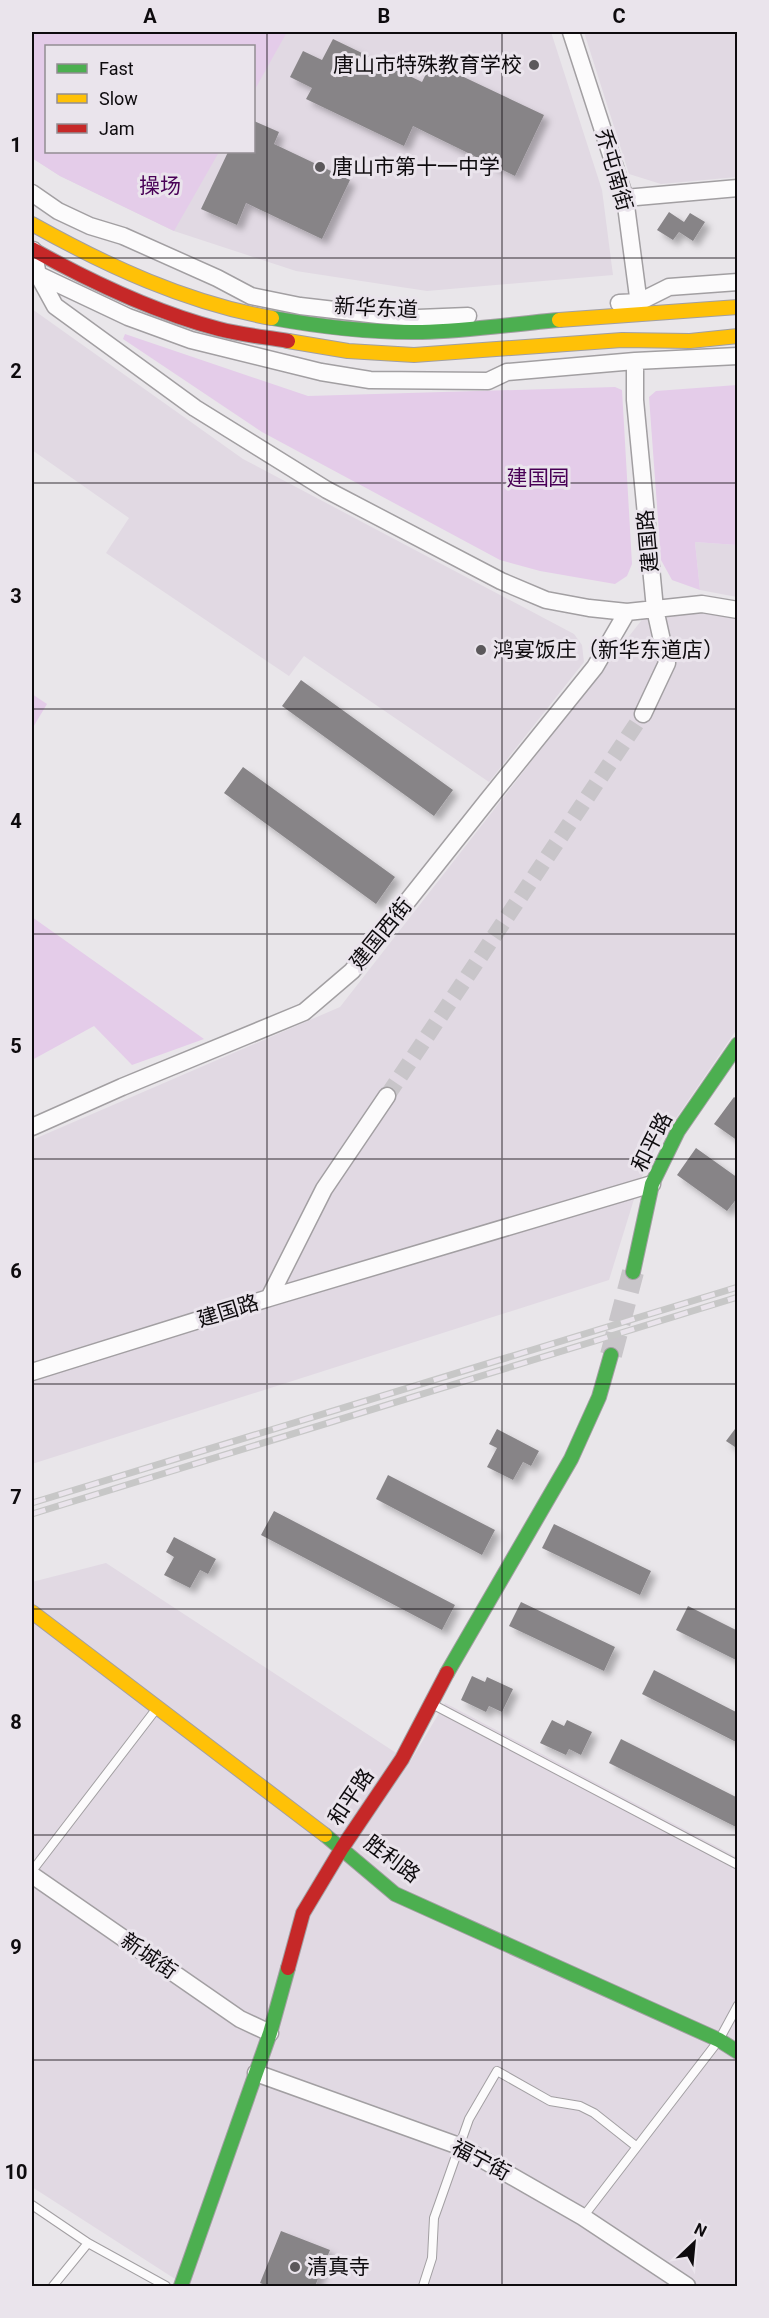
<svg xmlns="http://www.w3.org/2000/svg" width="769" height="2318" viewBox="0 0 769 2318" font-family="Roboto,'Noto Sans SC',sans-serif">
	<defs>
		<filter id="shadow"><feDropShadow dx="5.5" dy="5.5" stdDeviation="3" flood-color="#0004"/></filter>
	</defs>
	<rect width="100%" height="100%" fill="#e9e6ea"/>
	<path fill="#e1d9e3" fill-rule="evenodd" d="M32 32H551L602 190 613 275 427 291 296 271 174 231 60 176 32 158ZM46 46H254V152H46Z
		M584 32H737V177L661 184 629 174Z
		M32 309 243 459 574 634 582 645 584 662 489 782 304 656 289 676 106 553 129 518 32 450Z
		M695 542 737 545V597L700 590Z
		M696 610 737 618V1029L655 1149 639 1183 609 1280 32 1464V1140L340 1007 644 617Z
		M106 1563 410 1762 445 1703 737 1857V2286H186L32 2187V1582Z"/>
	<path fill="#e4cce9" d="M32 32H287L254 91V46H46V152H219L174 231 60 176 32 158Z
		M125 334 308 396 615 387 622 390 632 564 627 576 615 584 540 571 500 560 262 432 123 339Z
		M737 385V545L695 542 700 590 672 580 661 560 649 397 656 391Z
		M32 694 47 704 32 729Z
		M32 917 204 1039 132 1065 94 1026 32 1060Z"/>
	<path fill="#878487" filter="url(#shadow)" d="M333 39 422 82 432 62 544 115 515 176 413 126 404 146 306 99 312 88 290 77 303 51 322 60Z
		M254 121 279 132 274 144 350 180 322 239 246 203 237 225 201 209 228 152H254Z
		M669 212 684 222 690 213 705 222 693 241 679 232 673 240 657 230Z
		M301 680 453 790 434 816 282 706Z
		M243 767 395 877 376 904 224 793Z
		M734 1097 738 1100V1141L714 1124Z
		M696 1148 738 1178V1197L727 1211 677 1175Z
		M738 1425V1449L726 1441Z
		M497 1429 539 1451 531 1466 523 1462 513 1480 487 1467 497 1448 489 1444Z
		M388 1475 495 1530 482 1555 376 1499Z
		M274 1511 455 1605 442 1630 261 1535Z
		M554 1524 651 1571 640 1595 542 1548Z
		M174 1537 216 1559 208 1574 200 1570 190 1588 164 1575 174 1557 166 1552Z
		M521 1602 615 1647 604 1671 509 1626Z
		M688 1606 738 1631V1661L676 1630Z
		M654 1670 738 1713V1743L642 1694Z
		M472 1676 485 1682 487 1677 513 1689 502 1712 489 1706 486 1712 461 1700Z
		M552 1720 564 1726 567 1720 592 1732 581 1755 569 1749 566 1755 540 1743Z
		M621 1739 738 1798V1828L609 1763Z
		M281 2231 330 2250 315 2286H268L260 2283Z"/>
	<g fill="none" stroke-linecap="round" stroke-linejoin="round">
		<path stroke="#c8c5c9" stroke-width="16" stroke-dasharray="16 8" stroke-linecap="butt" d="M387 1096 643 714"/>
		<path stroke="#c8c5c9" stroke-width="22" stroke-dasharray="22 11" stroke-linecap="butt" d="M611 1355 633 1272"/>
		<defs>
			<path id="lane" d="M430 1703 738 1865
				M32 1871 157 1708
				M32 2205 88 2243 166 2286
				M583 2217 719 2040 738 2005
				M53 2286 88 2243
				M423 2286 432 2258 434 2218 439 2204 469 2119 497 2071 550 2101 580 2106 594 2113 637 2147"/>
			<path id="street" d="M571 32 625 198 640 312
				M32 193 58 211 90 226 123 236 217 278 251 296 300 306 378 315 418 318 468 316
				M625 198 738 188
				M33 250 38 275 55 306 195 408 327 490 501 581 546 600 589 608 627 612 702 604 738 610
				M37 274 128 317 191 340 321 372 370 380 488 381 507 372 635 361 738 356
				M619 303 639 302 669 287 738 282
				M635 361V400L655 609 667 663 643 714
				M32 1127 122 1087 304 1012 352 971 487 801 595 667 627 612
				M269 1298 324 1189 387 1096
				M32 1372 269 1298 652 1184
				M32 1875 240 2019 270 2033
				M256 2073 459 2146 583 2217 687 2286"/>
			<path id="fast" d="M272 318C322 327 371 333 422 332 467 331 513 324 559 320
				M633 1272 652 1184 678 1131 738 1044
				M447 1673 571 1459 599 1397 611 1355
				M325 1835 395 1894 719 2040 738 2052
				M181 2286 270 2033 288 1968"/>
			<path id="slow" d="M32 224C107 266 187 303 272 318
				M559 320 738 307
				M288 341 348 351 414 355 622 340 690 341 738 336
				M32 1612 325 1835"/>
			<path id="jam" d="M32 249C91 282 153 312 219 329 242 335 265 337 288 341
				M288 1968 303 1913 342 1848 402 1759 447 1673"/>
		</defs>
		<use href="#lane" stroke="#a29fa2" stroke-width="10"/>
		<use href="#street" stroke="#a29fa2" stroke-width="19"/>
		<use href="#fast" stroke="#a29fa2" stroke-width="16"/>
		<use href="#slow" stroke="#a29fa2" stroke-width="16"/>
		<use href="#jam" stroke="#a29fa2" stroke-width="16"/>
		<use href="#lane" stroke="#fcfbfc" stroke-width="8"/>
		<use href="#street" stroke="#fcfbfc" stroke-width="16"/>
		<use href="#fast" stroke="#4caf50" stroke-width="14"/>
		<use href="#slow" stroke="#ffc107" stroke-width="14"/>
		<use href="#jam" stroke="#c62828" stroke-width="14"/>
		<defs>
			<path id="rail" d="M32 1503 738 1287
				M32 1514 738 1297"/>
		</defs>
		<use href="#rail" stroke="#c7c7c7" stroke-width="7"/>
		<use href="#rail" stroke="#eae4ec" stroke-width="4.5" stroke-dasharray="14" stroke-linecap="butt"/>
	</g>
	<path fill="none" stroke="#0e0b0e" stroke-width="1.5" stroke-opacity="0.55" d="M267 32V2286M502 32V2286M32 258H738M32 483H738M32 709H738M32 934H738M32 1159H738M32 1384H738M32 1609H738M32 1835H738M32 2060H738"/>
	<g fill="#5b585b" stroke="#eae4ec" stroke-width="2">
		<circle cx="534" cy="65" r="6"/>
		<circle cx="320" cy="167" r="6"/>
		<circle cx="481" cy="650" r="6"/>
		<circle cx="295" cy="2267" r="6"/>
	</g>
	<g text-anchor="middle" stroke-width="6" stroke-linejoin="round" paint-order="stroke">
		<g font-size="21" fill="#0e0b0e" stroke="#eae4ec" text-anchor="start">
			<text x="522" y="72" text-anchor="end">唐山市特殊教育学校</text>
			<text x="332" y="174">唐山市第十一中学</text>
			<text x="493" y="657">鸿宴饭庄（新华东道店）</text>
			<text x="307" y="2274">清真寺</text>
		</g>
		<g font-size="21" fill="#0e0b0e" stroke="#eae4ec">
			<text transform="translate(614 170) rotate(74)" y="7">乔屯南街</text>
			<text transform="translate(376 308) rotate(3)" y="7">新华东道</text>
			<text transform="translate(648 541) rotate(-95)" y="7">建国路</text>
			<text transform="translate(381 934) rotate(-51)" y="7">建国西街</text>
			<text transform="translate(652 1142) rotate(-63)" y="7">和平路</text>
			<text transform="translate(228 1311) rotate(-17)" y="7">建国路</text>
			<text transform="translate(351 1797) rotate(-56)" y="7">和平路</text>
			<text transform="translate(392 1859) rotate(37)" y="7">胜利路</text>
			<text transform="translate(149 1956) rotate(35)" y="7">新城街</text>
			<text transform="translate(481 2160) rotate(28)" y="7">福宁街</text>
		</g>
		<g font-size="21" fill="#490056" stroke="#eae4ec">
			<text x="160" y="193">操场</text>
			<text x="538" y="485">建国园</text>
		</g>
	</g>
	<rect width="769" height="2318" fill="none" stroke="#eae4ec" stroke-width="66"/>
	<rect x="45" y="45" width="210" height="108" fill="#eae4ec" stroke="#928d93" stroke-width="1.5"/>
	<rect x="57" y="64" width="30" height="9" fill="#4caf50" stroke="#928d93" stroke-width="1.5"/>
	<text x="99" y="75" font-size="18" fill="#0e0b0e">Fast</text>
	<rect x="57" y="94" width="30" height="9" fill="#ffc107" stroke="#928d93" stroke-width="1.5"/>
	<text x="99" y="105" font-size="18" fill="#0e0b0e">Slow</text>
	<rect x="57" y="124" width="30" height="9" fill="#c62828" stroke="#928d93" stroke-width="1.5"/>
	<text x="99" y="135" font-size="18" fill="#0e0b0e">Jam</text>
	<g transform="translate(694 2243) rotate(26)" stroke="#eae4ec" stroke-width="4.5" paint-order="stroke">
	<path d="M0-4.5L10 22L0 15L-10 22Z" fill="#0e0b0e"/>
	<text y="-9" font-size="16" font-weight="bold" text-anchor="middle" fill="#0e0b0e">N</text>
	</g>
	<rect x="33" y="33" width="703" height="2252" fill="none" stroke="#0e0b0e" stroke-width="2"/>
	<g font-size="20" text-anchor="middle" font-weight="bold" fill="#0e0b0e">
		<text x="150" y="23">A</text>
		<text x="384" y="23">B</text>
		<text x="619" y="23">C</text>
		<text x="16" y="152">1</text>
		<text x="16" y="378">2</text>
		<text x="16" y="603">3</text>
		<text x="16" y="828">4</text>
		<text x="16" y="1053">5</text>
		<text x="16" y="1278">6</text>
		<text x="16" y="1504">7</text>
		<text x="16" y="1729">8</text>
		<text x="16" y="1954">9</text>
		<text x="16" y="2179">10</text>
	</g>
</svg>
